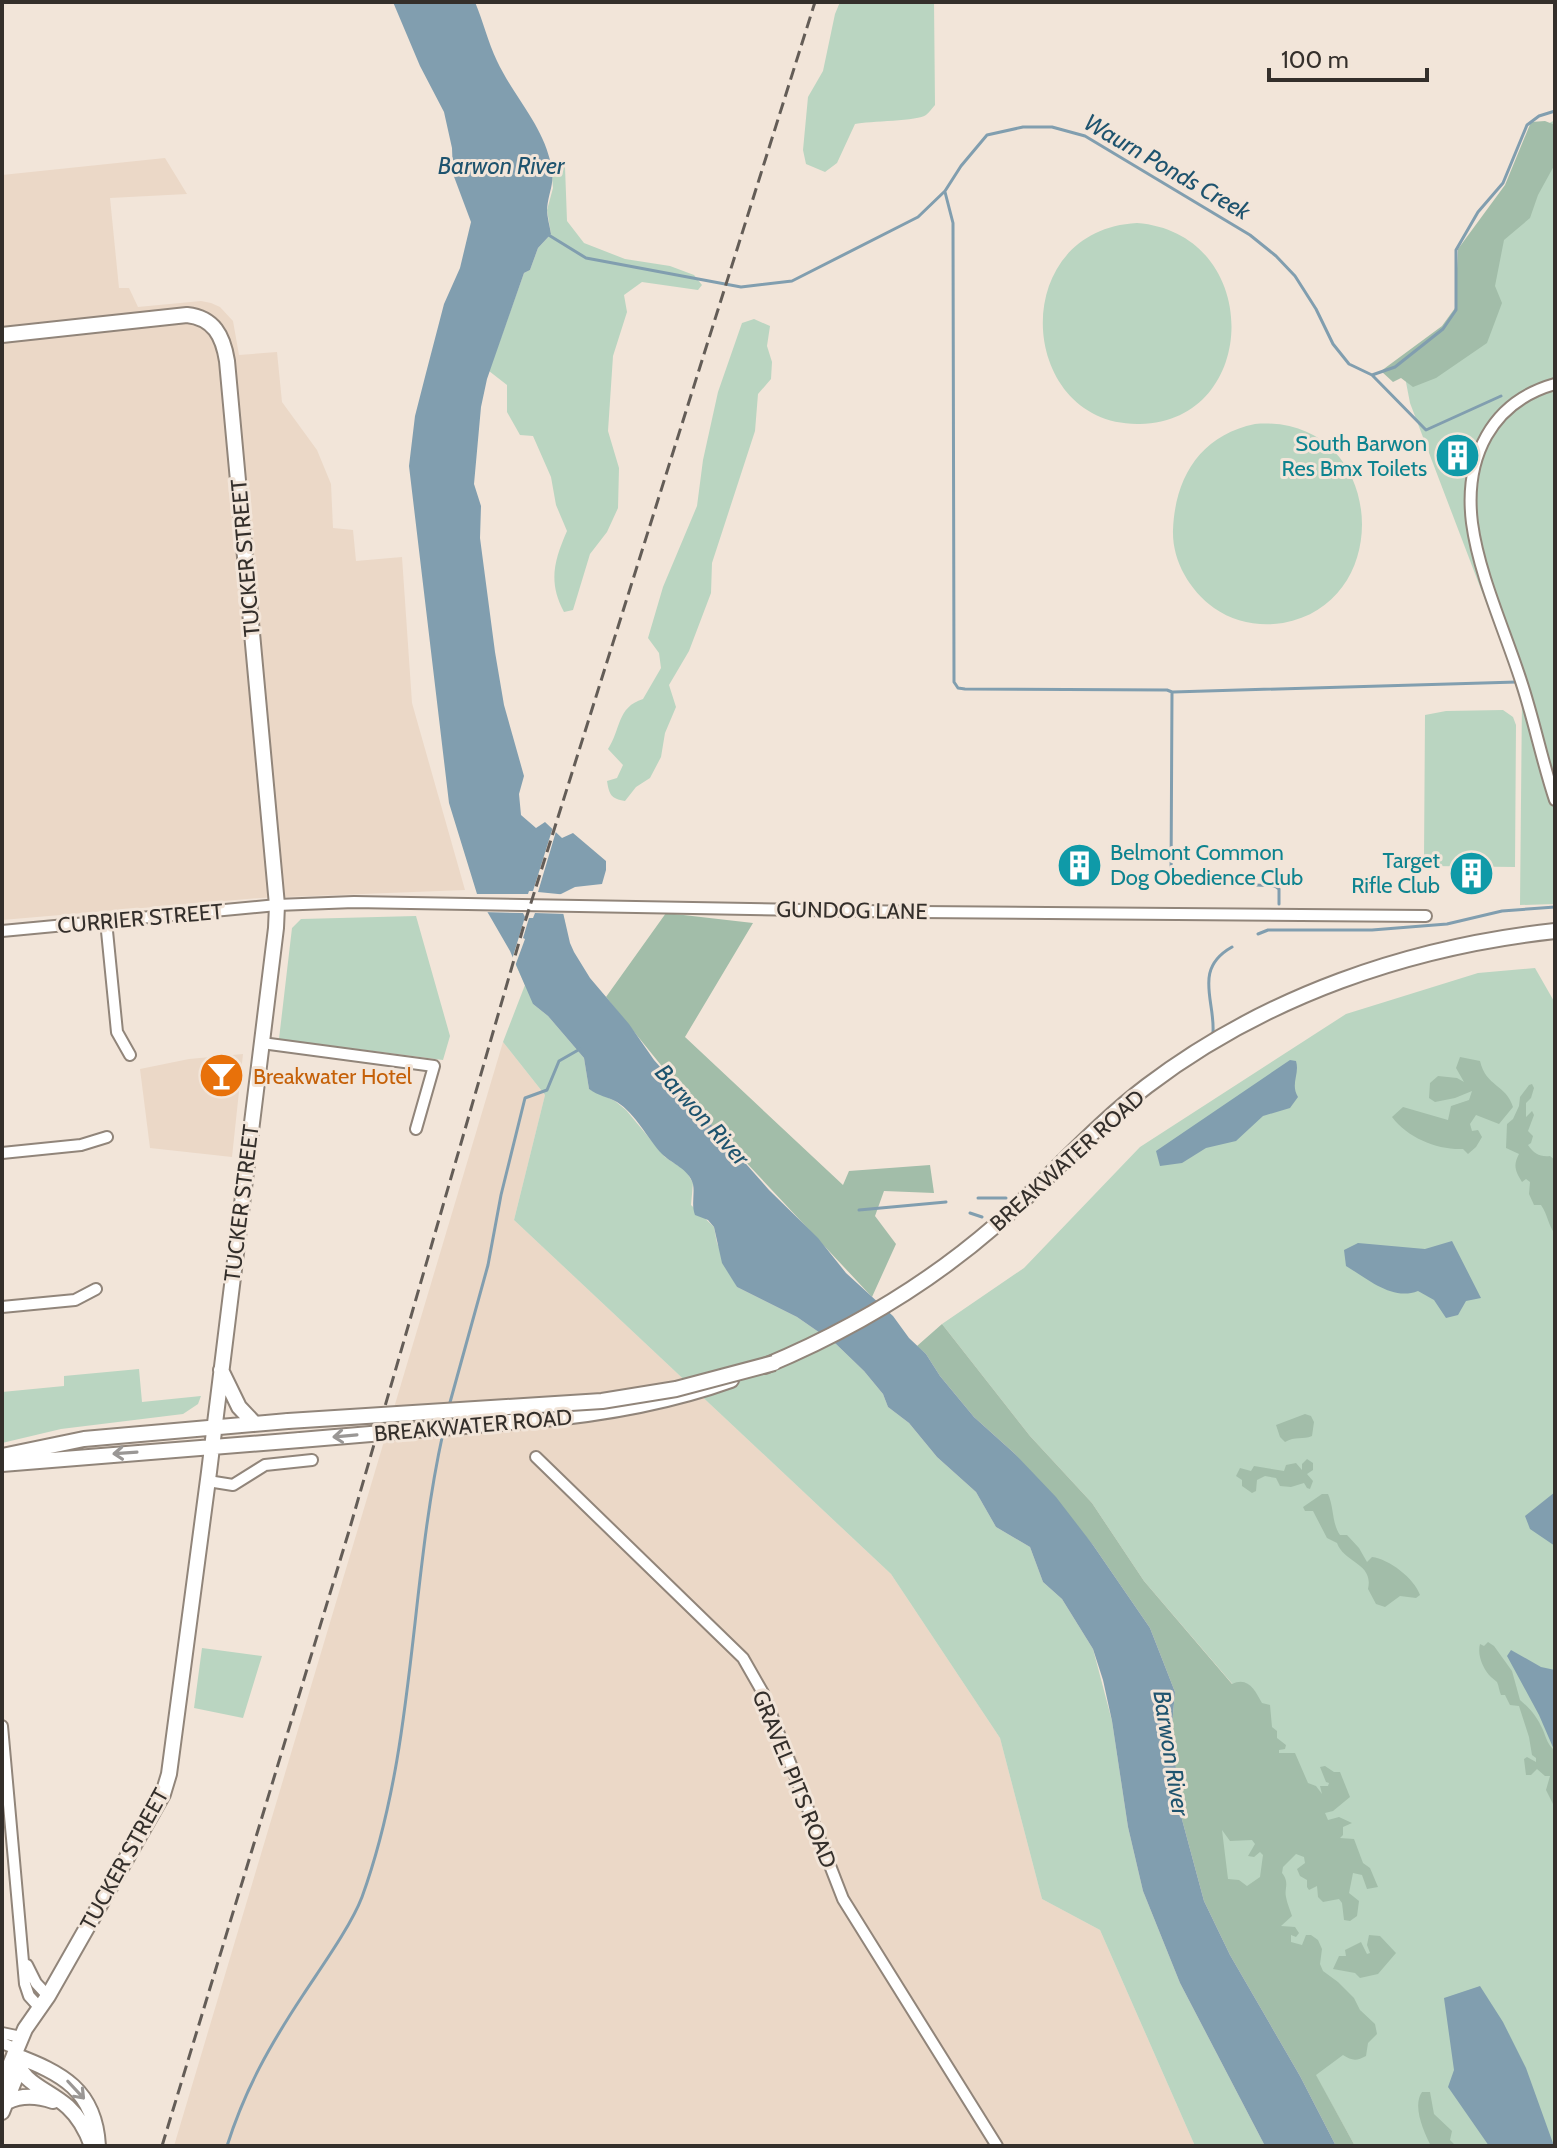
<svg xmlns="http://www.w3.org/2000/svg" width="1557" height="2148" viewBox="0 0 1557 2148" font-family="Cabin,sans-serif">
	<rect width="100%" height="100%" fill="#f2e5d9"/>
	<path fill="#ebd8c7" d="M165 158 187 194 110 198 119 288H129L138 307 201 301 211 303 220 307 233 321 239 355 277 352 282 402 317 450 331 484 333 528 353 530 356 561 402 557 412 703 465 890 260 898 2 920V175Z
		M503 1042 545 1095 514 1220 891 1574 1000 1738 1042 1899 1100 1930 1195 2146H174Z
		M243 1054 232 1157 150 1148 140 1069 189 1059Z"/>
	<path fill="#bad5c1" d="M840 2H934L935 105C932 108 930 112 926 115 919 121 869 121 855 124L837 163 825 172 806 164 803 150 808 97 823 71 835 14Z
		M1555 120V904L1520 905 1522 697 1410 403 1405 377 1449 336 1540 128Z
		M551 164 565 167 567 221 584 243 625 259 670 266 694 275 702 285 698 290 642 282 624 295 627 312 613 356 608 431 619 468 618 508 607 532 590 554 573 610 564 612C548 582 554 561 567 531L556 505 551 477 533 436 520 435 507 412V385L489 371 524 273 530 270 538 248 551 234 547 210 553 188Z
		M1137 223C1264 233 1261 422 1140 424 1017 427 1005 230 1137 223Z
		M754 319 770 326 767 346 772 362 771 379 758 394 755 431 712 563 711 593 689 651 669 685 676 707 665 733 661 757 650 778 636 787 625 801C611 799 609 794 607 781L617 778 623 765 608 749C621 729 617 707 643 699L661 668 659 653 648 638 663 587 697 506 703 460 718 392 742 323Z
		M1255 424C1384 413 1400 602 1283 623 1259 627 1234 622 1214 608 1189 590 1172 560 1173 530 1175 477 1201 435 1255 424Z
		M1503 710 1513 717 1516 725 1515 867 1430 866V859L1424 858 1425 715 1446 711Z
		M563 914 566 928 533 1004 548 1016 584 1058 589 1089 615 1101 626 1110 665 1157 686 1171 693 1183 691 1205 714 1227 717 1243 737 1287 797 1317 836 1344 864 1371 883 1394 888 1407 909 1423 937 1457 976 1492 996 1527 1030 1547 1043 1582 1062 1599 1093 1649 1112 1721 1128 1827 1143 1891 1180 1983 1265 2146H1195L1100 1930 1042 1899 1000 1738 891 1574 514 1220 545 1095 503 1042 525 985 516 965Z
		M416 916 450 1036 443 1060 279 1039 292 928 301 919Z
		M1535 968 1555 1003V2146H1355L1255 1967 1226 1875 1218 1800 1238 1721 1235 1687 1144 1581 1092 1503 1030 1436 942 1324 1024 1268 1140 1147 1346 1014 1478 973Z
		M139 1369 142 1402 201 1396 198 1404 183 1414 61 1429 2 1443V1392L64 1386V1376Z
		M202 1648 262 1656 243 1718 194 1708Z"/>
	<path fill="#a2bda9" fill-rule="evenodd" d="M1545 121 1555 125V164L1538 195 1530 218 1504 240 1495 286 1502 303 1487 343 1436 378 1413 387 1401 378 1393 382 1381 371 1442 326 1455 308 1458 249 1505 185 1531 122Z
		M666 913 753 923 685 1037 843 1185 849 1171 930 1165 934 1193 884 1191 875 1216 896 1244 872 1297 698 1111 606 997Z
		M1460 1057 1480 1061C1486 1087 1506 1084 1513 1107L1499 1124 1476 1115 1470 1124 1472 1131 1478 1130 1482 1137 1476 1147 1468 1154 1463 1149C1437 1150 1408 1138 1392 1117L1403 1107 1448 1120 1451 1106 1469 1100 1472 1091 1455 1098 1435 1102 1429 1098 1430 1083 1438 1076 1457 1078 1464 1082 1456 1068Z
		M1532 1084 1534 1088 1531 1098 1526 1103V1117L1532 1111 1534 1115 1528 1131 1533 1136 1531 1143 1528 1145C1534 1154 1540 1157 1550 1156L1555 1160V1234C1548 1225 1548 1215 1541 1205H1534L1529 1194 1530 1182 1526 1179 1522 1182C1515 1171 1513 1165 1519 1154L1506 1148 1507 1124 1513 1119 1519 1106 1520 1097 1529 1085Z
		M942 1324 1030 1436 1092 1503 1144 1581 1232 1684C1248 1676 1255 1690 1262 1703L1270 1705 1272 1727 1277 1731V1738L1286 1745 1285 1749 1279 1750V1753H1295L1308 1783 1316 1786 1322 1794 1320 1786H1328L1329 1783 1326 1782 1320 1767 1325 1766 1334 1772H1340L1350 1797 1333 1811 1325 1813 1328 1820 1339 1817 1352 1823 1343 1827V1835L1340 1838 1354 1839 1363 1863 1370 1868 1378 1887 1367 1889 1362 1875 1353 1873 1349 1893 1359 1901 1357 1916 1350 1921 1344 1920 1342 1903 1339 1899 1323 1902 1318 1897 1317 1886 1309 1890 1307 1887V1880L1300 1876 1297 1869 1305 1863 1304 1857 1296 1854 1283 1867 1282 1873C1290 1883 1284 1888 1286 1897 1287 1903 1290 1910 1292 1916L1281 1926 1295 1927 1299 1933 1296 1937 1291 1935V1942L1302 1945 1306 1935H1311L1318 1940 1322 1949 1320 1964 1323 1971 1338 1982 1354 1998 1360 2010 1375 2024 1377 2034 1368 2043 1366 2056C1357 2061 1352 2061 1343 2055L1316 2075 1355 2146H1336L1300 2076 1230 1955 1204 1901 1180 1812 1172 1725 1175 1692 1150 1628 1093 1545 1014 1453 974 1417 940 1376 926 1354 917 1346ZM1222 1830 1230 1841 1252 1840 1255 1844 1248 1856 1254 1857 1260 1852 1263 1855 1260 1877 1247 1886 1239 1880 1228 1879Z
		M1305 1414 1311 1416 1314 1422 1312 1436C1303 1440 1295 1436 1285 1442L1280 1437 1276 1425Z
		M1307 1459 1313 1463V1470L1307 1474 1313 1481 1310 1489 1307 1488 1304 1483 1291 1487 1280 1486 1276 1478 1265 1476 1257 1480 1256 1491 1252 1493 1242 1486V1480L1236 1476 1240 1468 1251 1471 1254 1466 1284 1471 1286 1465 1296 1463 1302 1470V1464Z
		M1322 1494H1328C1334 1507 1332 1524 1340 1535H1347L1359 1548 1367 1562 1372 1557C1389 1559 1414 1578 1420 1595L1416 1598 1400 1596 1385 1607 1376 1604 1368 1589C1374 1563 1344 1563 1337 1543L1327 1538 1313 1511H1305L1303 1507Z
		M1488 1642 1494 1646 1512 1671 1520 1700C1528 1707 1536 1715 1541 1726 1546 1735 1546 1743 1554 1750 1551 1767 1556 1787 1554 1806L1546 1790 1550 1776H1545L1537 1769 1531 1775H1526L1524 1759 1527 1757 1536 1762V1758L1532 1755 1529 1737 1519 1706 1510 1705 1505 1695H1501C1499 1691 1499 1686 1497 1682 1495 1680 1493 1679 1491 1677 1483 1669 1477 1655 1480 1644L1484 1646Z
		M1369 1935 1380 1936 1396 1953 1378 1974 1360 1978 1355 1973 1333 1969 1339 1956H1346L1345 1950 1361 1942 1367 1954 1370 1953 1367 1945Z
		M1422 2092H1430L1434 2114 1452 2131 1450 2140 1456 2146H1431C1424 2132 1412 2106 1422 2092Z"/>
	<path fill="#819eaf" d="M393 2H475C483 21 488 42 497 61 513 95 541 123 550 160 556 185 549 188 547 209 547 217 550 227 551 234L538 248 530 270 524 273 487 379 481 407 474 484 481 506 480 538 495 652 504 705 524 776 519 794 521 815 536 828 545 822 562 838 573 833 606 861V870L602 884 575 887 559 895 570 943 574 952 590 978 629 1024 654 1060 769 1190 818 1238 846 1273 893 1316 909 1338 926 1354 940 1376 974 1417 1014 1453 1056 1497 1093 1545 1150 1628 1175 1692 1172 1725 1180 1812 1204 1901 1230 1955 1300 2076 1336 2146H1265L1180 1983 1143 1891 1128 1827 1112 1721 1103 1680 1093 1649 1062 1599 1043 1582 1030 1547 996 1527 976 1492 937 1457 909 1423 888 1407 883 1394 864 1371 836 1344 797 1317 737 1287 722 1263 714 1227 708 1220 695 1215C691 1204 695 1194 693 1184 689 1169 672 1164 662 1154 647 1138 636 1114 617 1102 608 1097 598 1096 589 1089L584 1058 548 1016 533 1004 510 951 477 894 449 803 409 466 415 416 426 373 444 304 460 268 471 222 453 174 452 148 444 112 420 66Z
		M1290 1060 1296 1061C1300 1074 1290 1084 1298 1097L1290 1108 1263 1116 1236 1141 1206 1148 1182 1163 1160 1166 1156 1151Z
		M1452 1241 1481 1298 1466 1301 1458 1315 1446 1318 1434 1300 1418 1291C1392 1301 1368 1279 1346 1266L1344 1250 1358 1243 1425 1249Z
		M1555 1492V1546L1530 1529 1525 1516Z
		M1511 1650 1541 1667 1555 1670V1752L1539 1715 1507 1656Z
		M1480 1986 1503 2022 1526 2068 1554 2146H1489L1448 2087 1454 2070 1444 1998Z"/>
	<path fill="#f2e5d9" d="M554 824 557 828 538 892 568 895 563 897 567 914 535 913 533 918H529L523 938 525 939 514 969 511 963 525 917 523 913 482 912 474 894H528L529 891H533Z"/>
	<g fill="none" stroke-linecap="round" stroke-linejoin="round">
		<path stroke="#819eaf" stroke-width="3" d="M945 192 953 223 954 682 958 688 965 689 1167 690 1172 692 1171 881 1275 886 1279 889V904
			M547 234 586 258 741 287 792 281 918 217 945 191 961 166 987 135 1023 127H1052L1085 136 1250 235 1276 256 1295 276 1316 309 1333 344 1349 364 1372 375 1395 367 1443 329 1456 310V250L1478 212 1503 183 1527 125 1539 116 1555 111
			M1372 375 1426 430 1501 396
			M1173 692 1517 682
			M1258 934 1268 930H1372L1447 924 1502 911 1555 907
			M1213 1032C1215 1000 1193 969 1232 947
			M978 1198H1006
			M859 1210 946 1202
			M970 1213 982 1217
			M449 1406 488 1265 501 1195 525 1098 547 1090 559 1061 580 1049
			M227 2146C245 2089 270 2045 303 1995 320 1969 351 1926 362 1897 416 1748 409 1587 443 1433"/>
		<defs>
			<path id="street" d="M1555 384C1491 402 1464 458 1472 523 1479 575 1505 631 1521 681 1534 720 1542 761 1555 800
				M106 921 117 1032 130 1055
				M2 931 277 905 354 902 918 912 1426 916
				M262 1043 434 1066 416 1129
				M2 1153 81 1145 107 1137
				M2 1307 75 1300 96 1289
				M536 1457 743 1658 763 1693 843 1899 997 2146
				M208 1481 233 1485 265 1465 312 1460
				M2 1726 25 1984 29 1996 40 2008
				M27 1965 36 1983 48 1996
				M2 2033 21 2037
				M2 2043 17 2049"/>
			<path id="secondary" d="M2 335 187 315C214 318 223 336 227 361L277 905 276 928 209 1472 169 1774 163 1794 48 1996 25 2029 2 2084
				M765 1366C849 1331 927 1285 996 1225 1048 1180 1092 1128 1147 1086 1266 996 1408 947 1555 931
				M221 1370 239 1407 255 1424
				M535 1420C602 1414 667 1403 731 1380
				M2 1456 84 1439 288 1421
				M2 1464 300 1440
				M14 2055C62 2073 95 2090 98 2146
				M14 2055C21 2084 48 2089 68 2107 80 2118 87 2132 92 2146
				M7 2102C21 2095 38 2096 53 2101
				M2 2112 21 2064"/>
		</defs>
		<use href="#street" stroke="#91857a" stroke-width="14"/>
		<use href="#secondary" stroke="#91857a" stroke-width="18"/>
		<use href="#street" stroke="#fff" stroke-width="10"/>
		<use href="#secondary" stroke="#fff" stroke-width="14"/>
		<path stroke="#645d57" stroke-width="3" stroke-dasharray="12 6" stroke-linecap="butt" d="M162 2146 349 1531 524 925 815 2"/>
		<defs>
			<path id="secondary-bridge" d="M288 1421 602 1401 676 1389 774 1363
				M300 1440 535 1420"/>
		</defs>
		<use href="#secondary-bridge" stroke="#91857a" stroke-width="18" stroke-linecap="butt"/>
		<use href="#secondary-bridge" stroke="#fff" stroke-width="14"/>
	</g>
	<defs><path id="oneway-shaft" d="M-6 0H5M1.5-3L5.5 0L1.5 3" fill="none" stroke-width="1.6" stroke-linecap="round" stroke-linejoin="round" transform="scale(2)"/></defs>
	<g stroke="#9a9795">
		<use href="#oneway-shaft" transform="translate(345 1436) rotate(175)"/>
		<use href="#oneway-shaft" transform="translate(125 1453) rotate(176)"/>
		<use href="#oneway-shaft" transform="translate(76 2090) rotate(47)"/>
	</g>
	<defs>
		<symbol id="building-disc" viewBox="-11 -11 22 22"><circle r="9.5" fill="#0f9aa8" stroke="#f2e5d9"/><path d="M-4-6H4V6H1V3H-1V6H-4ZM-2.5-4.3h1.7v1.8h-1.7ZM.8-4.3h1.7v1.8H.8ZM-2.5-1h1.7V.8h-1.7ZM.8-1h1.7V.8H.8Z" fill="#fff"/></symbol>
		<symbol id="bar-disc" viewBox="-11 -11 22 22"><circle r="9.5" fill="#e8710a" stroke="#f2e5d9"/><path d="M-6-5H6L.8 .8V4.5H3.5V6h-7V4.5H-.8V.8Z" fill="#fff"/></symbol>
	</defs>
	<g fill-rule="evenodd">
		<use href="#building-disc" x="1432" y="430" width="51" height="51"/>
		<use href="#building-disc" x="1054" y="840" width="51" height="51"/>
		<use href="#building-disc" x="1446" y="848" width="51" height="51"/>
		<use href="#bar-disc" x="196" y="1050" width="51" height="51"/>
	</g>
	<g text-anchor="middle" stroke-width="6" stroke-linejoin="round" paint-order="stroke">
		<g font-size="22" fill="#0d838f" stroke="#f2e5d9" text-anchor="end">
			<text x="1427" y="451">South Barwon<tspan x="1427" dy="25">Res Bmx Toilets</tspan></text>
			<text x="1110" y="860" text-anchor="start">Belmont Common<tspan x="1110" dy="25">Dog Obedience Club</tspan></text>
			<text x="1440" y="868">Target<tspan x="1440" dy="25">Rifle Club</tspan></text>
		</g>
		<g font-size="22" fill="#342f2b" stroke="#f2e5d9">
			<text transform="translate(245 558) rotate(-95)" y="8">TUCKER STREET</text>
			<text transform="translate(852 910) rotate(1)" y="8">GUNDOG LANE</text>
			<text transform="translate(140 918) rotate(-5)" y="8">CURRIER STREET</text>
			<text transform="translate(1067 1160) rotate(-42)" y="8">BREAKWATER ROAD</text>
			<text transform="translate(241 1203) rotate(-83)" y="8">TUCKER STREET</text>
			<text transform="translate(473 1425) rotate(-5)" y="8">BREAKWATER ROAD</text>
			<text transform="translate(795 1779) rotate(68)" y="8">GRAVEL PITS ROAD</text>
			<text transform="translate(124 1859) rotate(-61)" y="8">TUCKER STREET</text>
		</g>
		<g font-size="22" fill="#c56008" stroke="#f2e5d9" text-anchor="start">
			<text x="253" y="1084">Breakwater Hotel</text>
		</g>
		<g font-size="24" font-style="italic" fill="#1e536e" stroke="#f2e5d9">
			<text x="501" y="174">Barwon River</text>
			<text transform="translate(1167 167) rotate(30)" y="8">Waurn Ponds Creek</text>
			<text transform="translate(702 1115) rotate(48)" y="8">Barwon River</text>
			<text transform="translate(1171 1753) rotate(81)" y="8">Barwon River</text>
		</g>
	</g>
	<rect width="1557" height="2148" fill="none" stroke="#342f2b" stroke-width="8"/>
	<path d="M1269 68v12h158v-12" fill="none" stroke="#342f2b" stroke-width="4"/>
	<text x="1281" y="68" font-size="24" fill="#342f2b" stroke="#f2e5d9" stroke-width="6" paint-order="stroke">100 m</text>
</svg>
